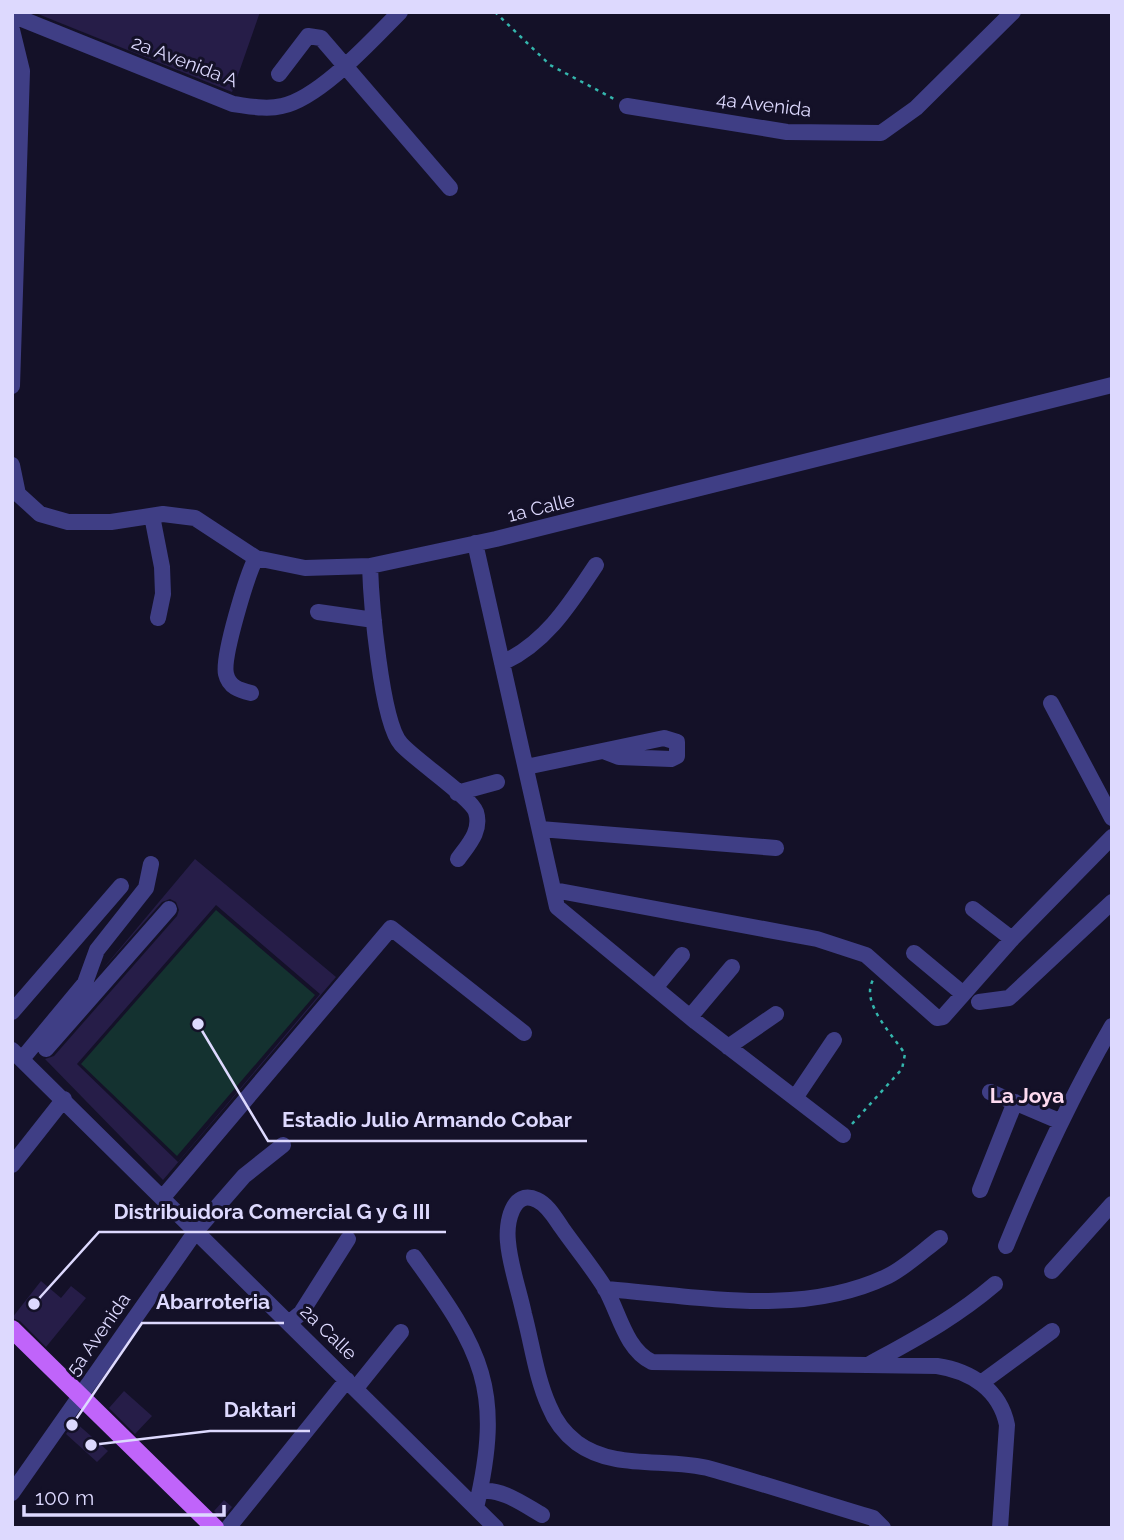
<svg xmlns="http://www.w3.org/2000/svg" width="1124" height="1540" viewBox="0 0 1124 1540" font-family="Raleway,sans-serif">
	<rect width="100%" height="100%" fill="#141128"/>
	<path fill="#143230" d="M216 910 315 995 177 1156 81 1064Z"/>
	<path fill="#261d48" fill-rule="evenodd" d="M33 12H260L232 92Z
		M195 859 336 977 163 1180 45 1059 54 1056 177 916 179 910 176 902 170 899 162 902 101 971ZM216 905 320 994 178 1162 77 1064Z
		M41 1281 61 1298 71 1286 86 1298 46 1347 20 1321 12 1318Z
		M124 1391 152 1416 135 1434 109 1408Z
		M75 1422 108 1451 97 1462 66 1434Z
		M224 1500 232 1507 222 1519 214 1511Z"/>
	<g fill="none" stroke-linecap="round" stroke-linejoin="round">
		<path stroke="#34b6ad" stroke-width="2.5" stroke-dasharray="3.5 5" stroke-linecap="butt" d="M495 12 550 65 616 100
			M852 1124 902 1069 905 1054C893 1035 860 1003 873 980"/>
		<path stroke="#3f3e85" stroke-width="16" d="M12 15 233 104C249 106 266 110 282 106 320 98 372 40 400 12
			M12 30 22 71 12 386
			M279 74 308 36 321 38 450 188
			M627 106 787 132 881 133 916 108 1013 12
			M12 465 18 494 40 514 68 522H111L163 514 195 518 256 558 305 568 370 566 496 539 1112 385
			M152 516 162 567 163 594 158 618
			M475 543 557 907 696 1022 843 1135
			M370 566C371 599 381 722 401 744 416 761 471 797 476 812 482 831 468 845 458 859
			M318 612 374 620
			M502 663C546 643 570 604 596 565
			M251 693C239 690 229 687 226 674 222 657 247 575 256 558
			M1051 703 1112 818
			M526 767 664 738 677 742V756L671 759 619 757 606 752
			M457 793 497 782
			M540 829 776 848
			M554 890 817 939 866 955 937 1018 943 1017 1012 939 1112 837
			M973 909 1012 939
			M914 953 962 993
			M655 988 682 955
			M979 1002 1009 998 1112 902
			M12 1012 121 886
			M690 1017 732 967
			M728 1047 776 1014
			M46 1049 169 909
			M12 1050 496 1528
			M22 1059 85 983 97 950 146 888 151 864
			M990 1092 1059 1121
			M795 1098 834 1040
			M12 1165 64 1099
			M980 1190 1015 1102
			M164 1196 391 928 524 1033
			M1006 1246C1037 1170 1071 1097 1112 1026
			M414 1257C482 1351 504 1389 476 1508
			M1052 1271 1112 1204
			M605 1289C697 1296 801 1318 888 1276 906 1267 924 1250 940 1238
			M289 1323 301 1313 348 1239
			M868 1365C915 1339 954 1319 995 1284
			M981 1383 1052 1331
			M356 1388 401 1332
			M480 1492C499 1486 526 1506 542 1515
			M12 1493 196 1231 244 1176 283 1145
			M228 1528 347 1380
			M883 1528 873 1518C819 1502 765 1484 711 1469 668 1457 615 1471 577 1443 564 1433 555 1421 549 1406 536 1377 532 1344 524 1314 519 1290 510 1266 508 1242 506 1224 512 1188 537 1200 548 1205 555 1218 562 1228 576 1248 592 1267 605 1288 619 1312 625 1349 652 1362L937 1366C971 1371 1000 1390 1007 1425L1000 1528"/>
		<path stroke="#c064fa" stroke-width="18" d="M12 1329 215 1528"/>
	</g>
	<g text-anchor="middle" stroke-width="6" stroke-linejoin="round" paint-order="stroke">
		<g font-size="19" fill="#ddd9fe" stroke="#141128">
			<text transform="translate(185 61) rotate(21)" y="7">2a Avenida A</text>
			<text transform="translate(764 104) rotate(7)" y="7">4a Avenida</text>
			<text transform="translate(541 507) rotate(-14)" y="7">1a Calle</text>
			<text transform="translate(329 1332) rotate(44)" y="7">2a Calle</text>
			<text transform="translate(98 1334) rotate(-55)" y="7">5a Avenida</text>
		</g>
		<g font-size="21" font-weight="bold" fill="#fedbf1" stroke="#141128">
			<text x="1027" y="1103">La Joya</text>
		</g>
	</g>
	<path fill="none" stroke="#ddd9fe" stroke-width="2.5" d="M198 1024L268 1141H587M34 1304L99 1232H446M72 1425L142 1323H284M91 1445L210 1431H310"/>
	<g fill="#ddd9fe" stroke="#141128" stroke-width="2.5">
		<circle cx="198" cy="1024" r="7"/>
		<circle cx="34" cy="1304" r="7"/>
		<circle cx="72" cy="1425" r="7"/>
		<circle cx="91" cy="1445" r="7"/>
	</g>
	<g font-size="21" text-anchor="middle" font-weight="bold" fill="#ddd9fe" stroke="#141128" stroke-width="6" stroke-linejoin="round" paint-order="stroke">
		<text x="427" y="1127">Estadio Julio Armando Cobar</text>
		<text x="272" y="1219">Distribuidora Comercial G y G III</text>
		<text x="213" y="1309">Abarroteria</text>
		<text x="260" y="1417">Daktari</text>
	</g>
	<rect width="1124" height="1540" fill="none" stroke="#ddd9fe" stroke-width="28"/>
	<path d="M24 1505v10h200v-10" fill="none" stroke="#ddd9fe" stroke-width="3.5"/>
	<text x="35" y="1505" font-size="21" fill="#ddd9fe" stroke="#141128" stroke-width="5" paint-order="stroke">100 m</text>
</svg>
